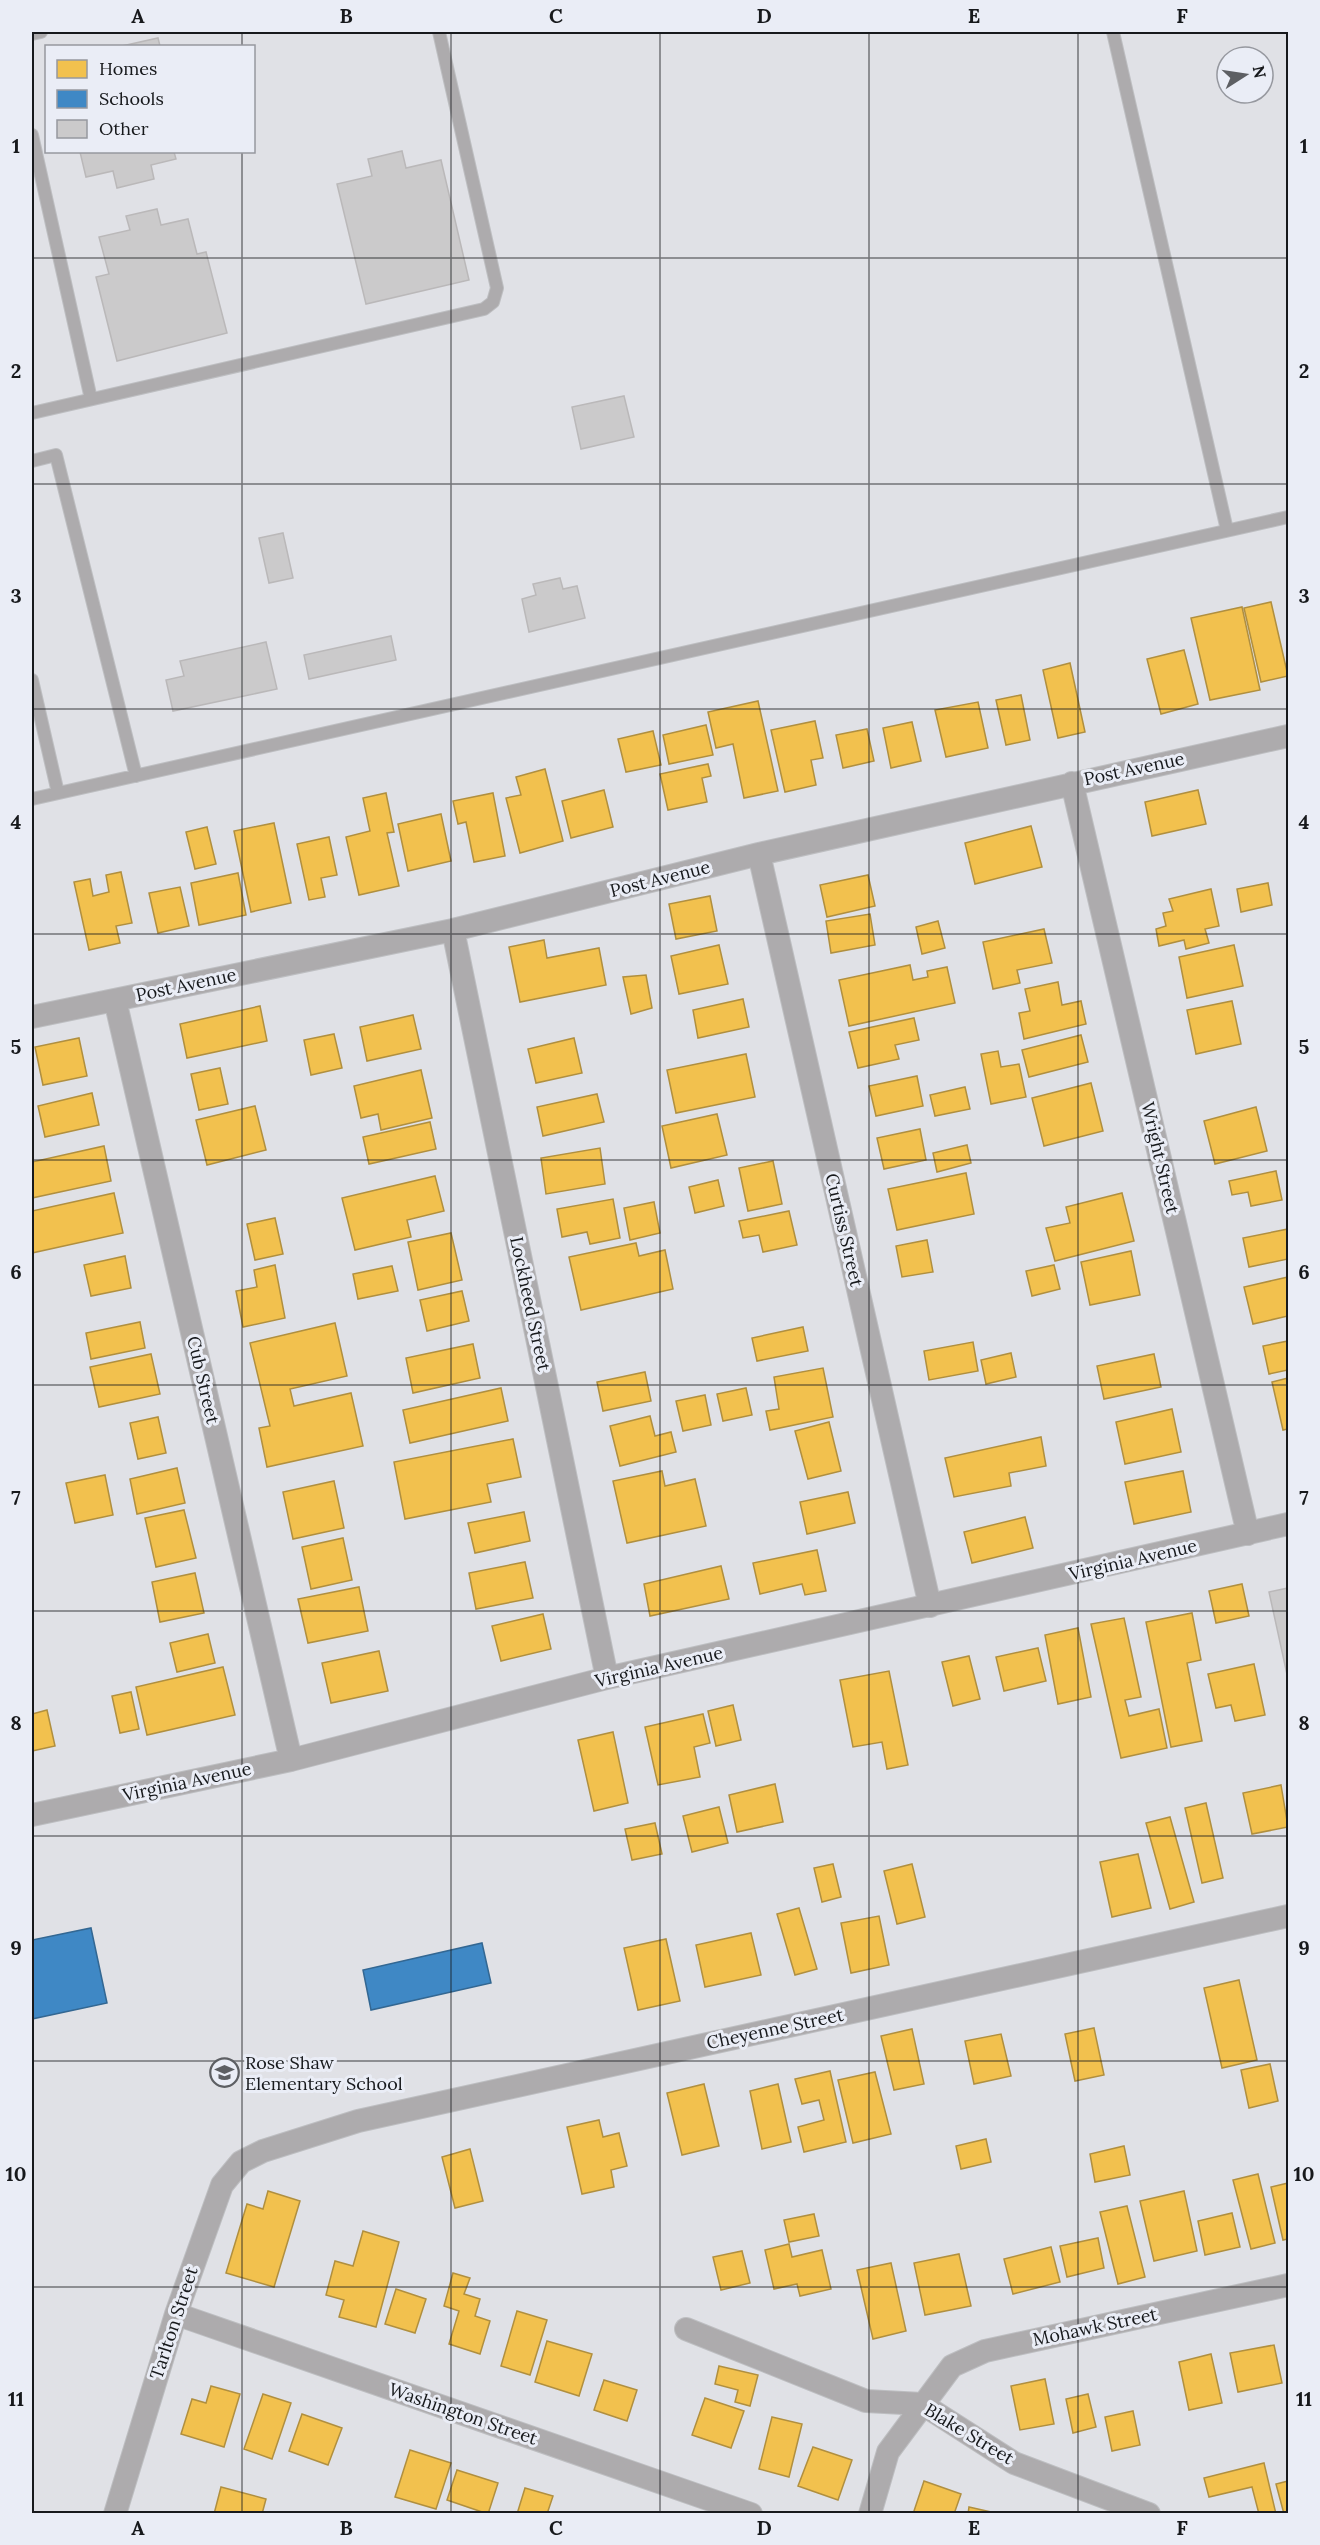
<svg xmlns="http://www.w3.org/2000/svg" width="1320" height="2545" viewBox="0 0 1320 2545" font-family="Lora,serif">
	<rect width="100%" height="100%" fill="#e0e1e6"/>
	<path fill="#f2c14e" stroke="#b08f3f" stroke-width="1.5" d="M1271 602 1288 676 1261 682 1244 608Z
		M1242 607 1260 690 1210 700 1191 618Z
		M1184 650 1198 704 1161 714 1147 659Z
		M1070 663 1085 732 1058 738 1043 670Z
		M1021 695 1030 740 1006 745 996 700Z
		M758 701 778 791 744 798 733 744 716 748 708 712Z
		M978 702 988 748 946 757 935 710Z
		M815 721 823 758 811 760 816 785 785 792 771 730Z
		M912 722 921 761 891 768 883 728Z
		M706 725 713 755 669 764 663 735Z
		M867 729 874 761 843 768 836 735Z
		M653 731 661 765 626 772 618 739Z
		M708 764 711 776 702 778 707 802 668 810 660 774Z
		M545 769 563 841 520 853 506 798 521 795 516 777Z
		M604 790 613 827 571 838 562 801Z
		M1198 790 1206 824 1152 836 1145 802Z
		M386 793 394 832 387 833 399 886 359 895 346 837 370 831 363 798Z
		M493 793 505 856 474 862 466 822 458 824 453 801Z
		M441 814 451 861 408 871 398 824Z
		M274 823 291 903 251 912 234 831Z
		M1031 826 1042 867 975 884 965 843Z
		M207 827 216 864 195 869 186 832Z
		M329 837 337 875 321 878 325 897 309 900 297 844Z
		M121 872 132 923 116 926 120 943 89 950 74 882 90 879 93 896 109 892 106 875Z
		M238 873 246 915 199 925 191 883Z
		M868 875 875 906 827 917 820 885Z
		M1268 883 1272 905 1241 912 1237 889Z
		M180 887 189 926 158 933 149 893Z
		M1211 889 1219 926 1205 929 1209 943 1186 949 1184 940 1159 946 1156 929 1166 926 1163 913 1173 911 1169 899Z
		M710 896 717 931 676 939 669 904Z
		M870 914 875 945 831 953 826 921Z
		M938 921 945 948 922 954 916 927Z
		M1044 929 1052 963 1017 970 1020 983 993 989 983 942Z
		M544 940 547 958 599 948 606 985 520 1002 509 947Z
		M719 945 728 984 679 994 671 956Z
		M1234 945 1243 986 1187 998 1179 957Z
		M910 965 913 980 928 977 927 971 947 967 955 1003 849 1026 839 980Z
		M646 975 652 1008 631 1014 623 977Z
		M1058 982 1062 1005 1081 1001 1086 1024 1024 1039 1019 1013 1030 1011 1025 989Z
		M743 999 749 1027 698 1038 693 1010Z
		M1232 1001 1241 1044 1196 1054 1187 1010Z
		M260 1006 267 1041 187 1058 180 1024Z
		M413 1015 421 1049 367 1061 360 1027Z
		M914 1018 919 1040 895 1045 899 1059 858 1068 849 1032Z
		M334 1034 342 1068 311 1075 304 1040Z
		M1081 1035 1088 1062 1029 1077 1022 1050Z
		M79 1038 87 1076 43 1085 35 1047Z
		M574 1038 582 1073 536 1083 528 1049Z
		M998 1051 1001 1067 1019 1064 1026 1097 991 1104 981 1054Z
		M746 1054 755 1097 676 1113 667 1070Z
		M220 1068 228 1104 199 1110 191 1074Z
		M421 1070 432 1118 381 1130 378 1114 361 1118 354 1086Z
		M917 1076 923 1106 876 1116 869 1086Z
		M1091 1083 1103 1131 1044 1146 1032 1098Z
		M965 1087 970 1109 935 1116 930 1095Z
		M92 1093 99 1125 45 1137 38 1106Z
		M597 1094 604 1122 543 1136 537 1107Z
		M255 1106 266 1150 207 1165 196 1120Z
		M1256 1107 1267 1151 1215 1164 1204 1121Z
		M717 1114 727 1155 671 1168 662 1126Z
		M430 1122 436 1149 369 1164 363 1137Z
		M920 1129 926 1160 884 1169 877 1138Z
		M967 1145 971 1163 937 1172 933 1153Z
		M104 1146 111 1181 32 1198V1162Z
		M600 1148 605 1184 546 1194 541 1158Z
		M773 1161 782 1204 748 1211 739 1168Z
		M1276 1171 1282 1200 1251 1206 1248 1192 1232 1195 1229 1181Z
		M966 1173 974 1214 897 1230 888 1189Z
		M435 1176 444 1211 407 1220 411 1237 355 1250 342 1198Z
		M718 1180 724 1206 695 1213 689 1187Z
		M114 1193 123 1233 32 1253V1211Z
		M1122 1193 1134 1241 1055 1261 1046 1228 1070 1223 1066 1207Z
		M613 1199 620 1238 590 1244 587 1232 562 1237 557 1209Z
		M654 1202 660 1233 630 1240 624 1208Z
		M789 1211 797 1245 763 1252 759 1235 743 1238 739 1221Z
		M275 1218 283 1254 255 1260 247 1224Z
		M1288 1229V1259L1249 1267 1243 1238Z
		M451 1233 462 1280 418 1290 408 1242Z
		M927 1240 933 1272 902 1277 896 1246Z
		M636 1243 639 1256 665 1250 673 1289 581 1310 569 1257Z
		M1131 1251 1140 1295 1090 1305 1081 1262Z
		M125 1256 131 1288 91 1296 84 1265Z
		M275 1265 285 1318 243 1327 236 1291 257 1287 254 1270Z
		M1054 1265 1060 1289 1032 1296 1026 1271Z
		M392 1266 398 1291 358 1299 353 1274Z
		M1288 1277V1316L1253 1324 1244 1287Z
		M462 1291 469 1321 427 1331 420 1300Z
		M140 1322 145 1348 91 1359 86 1333Z
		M335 1323 347 1376 290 1389 294 1406 351 1393 363 1446 267 1467 259 1428 270 1426 250 1343Z
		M803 1327 808 1351 757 1361 752 1338Z
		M1288 1341V1370L1269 1374 1263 1346Z
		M973 1342 978 1371 929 1380 924 1351Z
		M473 1344 480 1378 413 1393 406 1358Z
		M1011 1353 1016 1377 986 1384 981 1360Z
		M151 1354 160 1394 99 1407 90 1367Z
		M1154 1354 1161 1387 1104 1399 1097 1366Z
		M823 1368 833 1417 770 1430 766 1411 779 1409 774 1377Z
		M645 1372 651 1401 603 1411 597 1382Z
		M1288 1378V1429L1283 1430 1272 1382Z
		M501 1388 508 1421 410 1443 403 1410Z
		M746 1388 752 1415 723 1421 717 1394Z
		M705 1395 711 1425 683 1431 676 1401Z
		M1172 1409 1181 1452 1125 1464 1116 1422Z
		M650 1416 655 1436 671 1432 676 1452 620 1466 610 1426Z
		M158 1417 166 1453 138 1459 130 1423Z
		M829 1422 841 1471 808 1479 795 1431Z
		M1041 1437 1046 1466 1009 1473 1011 1486 954 1497 945 1458Z
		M513 1439 521 1477 487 1484 491 1502 405 1519 394 1462Z
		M177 1468 185 1503 137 1514 130 1479Z
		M662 1471 665 1486 695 1479 706 1526 627 1543 613 1481Z
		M1183 1471 1191 1512 1134 1524 1125 1482Z
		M105 1475 113 1515 75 1523 66 1483Z
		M334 1481 344 1528 293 1539 283 1492Z
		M848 1492 855 1523 807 1534 800 1502Z
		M184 1510 196 1558 156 1567 145 1518Z
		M524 1512 530 1541 475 1553 468 1523Z
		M1025 1517 1033 1548 972 1563 964 1532Z
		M343 1538 352 1580 311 1589 302 1547Z
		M817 1550 826 1591 805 1595 802 1584 760 1594 753 1563Z
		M525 1562 533 1598 476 1609 469 1573Z
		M721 1566 729 1599 650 1616 644 1584Z
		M195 1573 204 1613 160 1622 152 1582Z
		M1242 1584 1249 1616 1216 1623 1209 1591Z
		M359 1587 368 1631 308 1643 298 1599Z
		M1192 1613 1201 1660 1187 1663 1202 1741 1171 1747 1146 1622Z
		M543 1614 551 1649 501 1661 492 1626Z
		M1124 1618 1141 1697 1125 1700 1129 1716 1159 1709 1167 1748 1121 1758 1091 1624Z
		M1078 1628 1091 1697 1058 1704 1045 1635Z
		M208 1634 215 1663 177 1672 170 1643Z
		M1038 1648 1046 1681 1004 1691 996 1657Z
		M379 1651 388 1691 331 1703 322 1663Z
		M969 1656 980 1699 953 1706 942 1662Z
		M1254 1664 1265 1715 1235 1721 1231 1705 1216 1708 1208 1674Z
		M223 1667 235 1715 147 1735 136 1687Z
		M889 1671 908 1765 887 1769 882 1742 853 1747 840 1680Z
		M131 1692 139 1729 120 1733 112 1696Z
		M733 1705 741 1740 716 1746 708 1711Z
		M47 1710 55 1746 32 1751V1714Z
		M703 1714 710 1743 694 1747 700 1777 658 1785 645 1727Z
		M613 1732 628 1803 594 1811 578 1740Z
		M775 1784 783 1822 737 1832 729 1795Z
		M1281 1785 1288 1827 1252 1834 1243 1793Z
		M1206 1803 1223 1878 1202 1883 1185 1808Z
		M719 1807 728 1843 692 1852 683 1816Z
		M1170 1817 1194 1902 1170 1909 1146 1823Z
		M655 1823 662 1854 632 1860 625 1829Z
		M1138 1854 1151 1908 1112 1917 1100 1862Z
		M833 1864 841 1897 822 1902 814 1868Z
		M912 1864 925 1917 897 1924 884 1871Z
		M799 1908 817 1969 795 1975 777 1914Z
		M879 1916 889 1965 851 1973 841 1923Z
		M751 1933 761 1975 705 1987 696 1945Z
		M666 1939 680 2001 638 2010 624 1948Z
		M1239 1980 1257 2060 1222 2068 1204 1988Z
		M1094 2028 1104 2075 1075 2081 1065 2034Z
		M912 2029 924 2084 894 2090 881 2036Z
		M1001 2034 1011 2076 974 2084 965 2041Z
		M1270 2064 1278 2101 1249 2108 1241 2070Z
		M830 2071 846 2142 804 2152 798 2127 824 2120 819 2100 802 2104 795 2079Z
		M875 2072 891 2134 853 2143 838 2080Z
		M704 2084 719 2146 682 2155 667 2093Z
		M778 2084 791 2142 762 2149 750 2091Z
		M599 2120 603 2137 619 2133 627 2166 611 2170 614 2187 582 2194 567 2127Z
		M986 2139 991 2162 961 2169 956 2146Z
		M1124 2146 1130 2175 1095 2182 1090 2154Z
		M470 2149 483 2201 455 2208 442 2157Z
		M1258 2174 1275 2243 1251 2249 1233 2180Z
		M1288 2183V2239L1283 2240 1271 2187Z
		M268 2191 300 2201 274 2287 226 2273 247 2204 263 2209Z
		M1184 2191 1197 2251 1154 2261 1140 2201Z
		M1127 2206 1145 2277 1118 2284 1100 2212Z
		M1232 2213 1240 2247 1205 2255 1198 2221Z
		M814 2214 819 2236 789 2242 784 2220Z
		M363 2231 399 2242 376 2327 339 2317 344 2300 326 2295 335 2261 353 2266Z
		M1098 2238 1104 2268 1067 2277 1060 2246Z
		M789 2244 792 2257 822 2250 831 2289 800 2296 797 2284 774 2289 765 2250Z
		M1051 2247 1060 2282 1013 2294 1004 2259Z
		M742 2251 750 2283 721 2290 713 2257Z
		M959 2254 971 2306 925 2315 914 2263Z
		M891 2263 906 2331 873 2339 857 2270Z
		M453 2273 470 2278 464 2294 480 2299 475 2316 490 2321 480 2354 449 2344 459 2311 444 2306Z
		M396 2289 426 2299 415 2333 385 2324Z
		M517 2311 547 2320 530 2375 501 2366Z
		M547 2341 592 2354 579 2396 535 2382Z
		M1274 2345 1282 2383 1238 2392 1230 2353Z
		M1211 2354 1222 2403 1189 2410 1179 2362Z
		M719 2366 758 2375 750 2406 735 2402 738 2390 715 2384Z
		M1045 2379 1054 2424 1020 2430 1011 2386Z
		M604 2380 637 2390 627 2421 594 2410Z
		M211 2386 240 2394 224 2447 181 2434 192 2399 206 2403Z
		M263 2394 291 2403 272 2459 244 2449Z
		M1088 2394 1096 2427 1073 2433 1066 2399Z
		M705 2398 744 2411 731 2448 692 2435Z
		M1133 2411 1140 2445 1112 2451 1105 2417Z
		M302 2414 342 2428 328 2465 289 2451Z
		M772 2417 802 2424 789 2477 759 2469Z
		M813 2447 852 2460 838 2500 798 2486Z
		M410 2450 451 2463 436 2509 395 2497Z
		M1264 2463 1276 2514H1259L1252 2487 1209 2497 1204 2478Z
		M457 2470 498 2483 488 2514 447 2500Z
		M924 2481 961 2494 954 2514H913Z
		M1288 2481V2514H1284L1276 2484Z
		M221 2487 266 2499 262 2514H214Z
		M525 2488 553 2496 547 2514H517Z
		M969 2507 1000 2514H968Z"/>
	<path fill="#3f88c5" stroke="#336792" stroke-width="1.5" d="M91 1928 107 2003 32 2019V1940Z
		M482 1943 491 1983 371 2010 363 1970Z"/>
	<path fill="#cbcacb" stroke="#bab8b9" stroke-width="1.5" d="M158 38 160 46H122Z
		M402 151 406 168 441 160 469 280 366 304 337 184 372 176 368 159Z
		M80 152H174L176 159 151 165 154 179 117 188 113 171 86 177Z
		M157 209 161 225 188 219 197 254 206 252 227 333 117 361 96 277 109 274 99 237 130 230 126 216Z
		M624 396 634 437 581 449 572 407Z
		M283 533 293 578 269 583 259 538Z
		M560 578 563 589 577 586 585 618 529 632 522 599 536 595 533 584Z
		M391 636 396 660 309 679 304 655Z
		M266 642 277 689 173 711 166 680 184 676 180 661Z
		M1288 1588V1679L1269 1592Z"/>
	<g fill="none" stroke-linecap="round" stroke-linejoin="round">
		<defs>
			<path id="service" d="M1113 32 1227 530
				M32 34 41 32
				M32 135 91 399
				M32 413 484 309 493 302 497 288 439 32
				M32 461 56 455 136 776
				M32 680 58 793
				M32 799 1288 517"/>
			<path id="minor" d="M1072 783 1248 1534
				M759 854 930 1606
				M453 930 607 1678
				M115 1000 291 1760
				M32 1017 453 930 759 854 1288 736
				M32 1815 291 1760 607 1678 1288 1524
				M176 2314 751 2514
				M686 2329 866 2401 922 2404 1014 2463 1149 2514
				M115 2514 176 2314 222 2185 241 2162 263 2151 358 2121 1288 1916
				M870 2514 888 2452 952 2366 985 2351 1288 2285"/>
		</defs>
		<use href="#service" stroke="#bdbec1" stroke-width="14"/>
		<use href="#minor" stroke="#bdbec1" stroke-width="24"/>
		<use href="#service" stroke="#adabad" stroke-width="12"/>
		<use href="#minor" stroke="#adabad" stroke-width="22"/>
	</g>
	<path fill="none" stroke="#17191c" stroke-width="1.5" stroke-opacity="0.55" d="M242 32V46M451 32V2514M660 32V2514M869 32V2514M1078 32V2514M242 152V2514M32 258H1288M32 484H1288M32 709H1288M32 934H1288M32 1160H1288M32 1385H1288M32 1611H1288M32 1836H1288M32 2061H1288M32 2287H1288"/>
	<defs>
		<symbol id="school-ring" viewBox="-11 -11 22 22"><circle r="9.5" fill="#eaedf6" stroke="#5d5f63" stroke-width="1.5"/><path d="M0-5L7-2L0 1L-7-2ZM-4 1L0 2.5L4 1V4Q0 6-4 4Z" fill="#5d5f63"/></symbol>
	</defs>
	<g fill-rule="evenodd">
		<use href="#school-ring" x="208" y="2056" width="33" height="33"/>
	</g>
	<g text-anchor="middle" stroke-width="6" stroke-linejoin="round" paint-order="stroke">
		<g font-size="18" fill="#17191c" stroke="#eaedf6">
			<text transform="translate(1134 769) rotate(-12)" y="6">Post Avenue</text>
			<text transform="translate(660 879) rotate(-14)" y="6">Post Avenue</text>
			<text transform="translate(186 985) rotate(-12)" y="6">Post Avenue</text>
			<text transform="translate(1160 1158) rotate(77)" y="6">Wright Street</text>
			<text transform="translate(844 1230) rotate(77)" y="6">Curtiss Street</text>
			<text transform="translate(530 1304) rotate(78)" y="6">Lockheed Street</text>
			<text transform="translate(203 1380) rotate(77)" y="6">Cub Street</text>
			<text transform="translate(1133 1560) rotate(-13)" y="6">Virginia Avenue</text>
			<text transform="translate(659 1667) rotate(-13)" y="6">Virginia Avenue</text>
			<text transform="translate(187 1782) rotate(-12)" y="6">Virginia Avenue</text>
			<text transform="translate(775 2029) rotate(-12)" y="6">Cheyenne Street</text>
			<text transform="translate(174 2323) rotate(-72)" y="6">Tarlton Street</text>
			<text transform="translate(1095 2327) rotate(-12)" y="6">Mohawk Street</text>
			<text transform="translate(463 2414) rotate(19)" y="6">Washington Street</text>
			<text transform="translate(969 2434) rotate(31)" y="6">Blake Street</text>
		</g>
		<g font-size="18" fill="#17191c" stroke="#eaedf6" text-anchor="start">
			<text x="245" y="2069">Rose Shaw<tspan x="245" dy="21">Elementary School</tspan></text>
		</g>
	</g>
	<rect width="1320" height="2545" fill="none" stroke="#eaedf6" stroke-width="66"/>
	<rect x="45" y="45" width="210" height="108" fill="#eaedf6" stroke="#96989f" stroke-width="1.5"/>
	<rect x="57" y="60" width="30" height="18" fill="#f2c14e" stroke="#96989f" stroke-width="1.5"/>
	<text x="99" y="75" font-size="18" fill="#17191c">Homes</text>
	<rect x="57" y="90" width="30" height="18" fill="#3f88c5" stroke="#96989f" stroke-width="1.5"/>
	<text x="99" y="105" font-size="18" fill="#17191c">Schools</text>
	<rect x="57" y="120" width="30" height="18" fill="#cbcacb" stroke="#96989f" stroke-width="1.5"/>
	<text x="99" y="135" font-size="18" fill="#17191c">Other</text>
	<g transform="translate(1245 75) rotate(78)"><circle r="28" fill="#eaedf6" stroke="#96989f" stroke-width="1.5"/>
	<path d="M0-4.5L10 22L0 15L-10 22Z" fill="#5d5f63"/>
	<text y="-9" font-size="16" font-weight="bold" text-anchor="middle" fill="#17191c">N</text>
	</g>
	<rect x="33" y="33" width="1254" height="2479" fill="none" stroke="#17191c" stroke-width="2"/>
	<g font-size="20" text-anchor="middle" font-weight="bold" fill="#17191c">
		<text x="138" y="23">A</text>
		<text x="346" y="23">B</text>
		<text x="556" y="23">C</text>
		<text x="764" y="23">D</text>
		<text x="974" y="23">E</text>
		<text x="1182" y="23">F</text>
		<text x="16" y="153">1</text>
		<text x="1304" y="153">1</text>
		<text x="16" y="378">2</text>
		<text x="1304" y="378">2</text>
		<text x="16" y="603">3</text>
		<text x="1304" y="603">3</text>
		<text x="16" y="829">4</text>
		<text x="1304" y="829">4</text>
		<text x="16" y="1054">5</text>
		<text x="1304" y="1054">5</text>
		<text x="16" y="1279">6</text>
		<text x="1304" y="1279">6</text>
		<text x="16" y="1505">7</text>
		<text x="1304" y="1505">7</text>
		<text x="16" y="1730">8</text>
		<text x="1304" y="1730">8</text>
		<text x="16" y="1955">9</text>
		<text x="1304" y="1955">9</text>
		<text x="16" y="2181">10</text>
		<text x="1304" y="2181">10</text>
		<text x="16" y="2406">11</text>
		<text x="1304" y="2406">11</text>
		<text x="138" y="2535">A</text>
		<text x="346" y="2535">B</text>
		<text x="556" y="2535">C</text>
		<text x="764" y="2535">D</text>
		<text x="974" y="2535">E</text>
		<text x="1182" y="2535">F</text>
	</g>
</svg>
